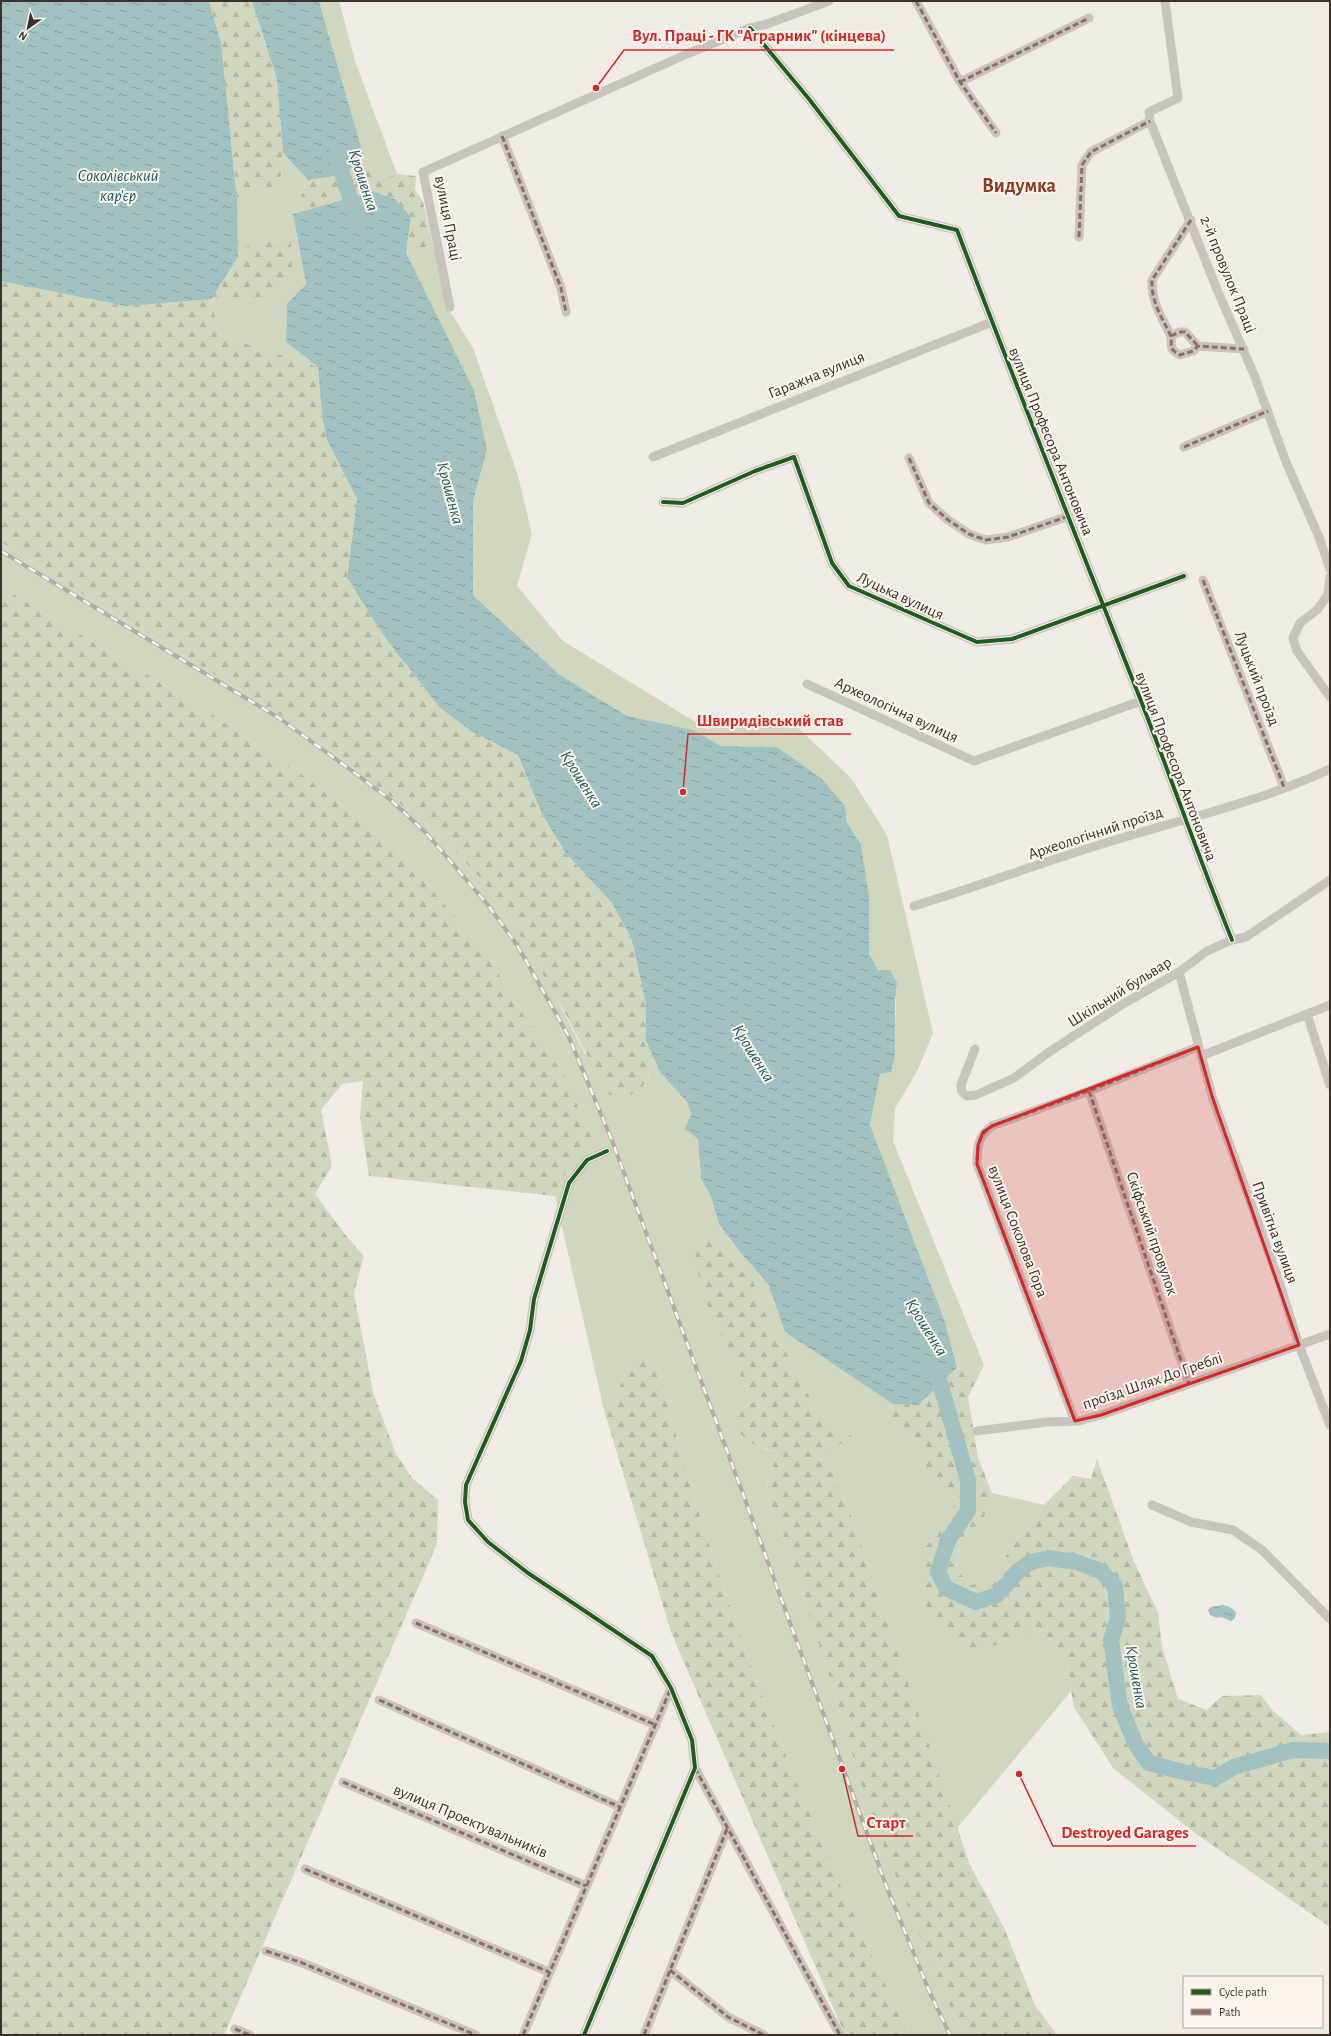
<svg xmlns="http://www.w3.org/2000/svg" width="1331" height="2036" viewBox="0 0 1331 2036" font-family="'Alegreya Sans',sans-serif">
	<defs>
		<pattern id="forest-firs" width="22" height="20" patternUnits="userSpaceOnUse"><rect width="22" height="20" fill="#d1d6bf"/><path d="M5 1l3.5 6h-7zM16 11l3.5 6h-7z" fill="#b4b8a4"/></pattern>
		<pattern id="water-ripples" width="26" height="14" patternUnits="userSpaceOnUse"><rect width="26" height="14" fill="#a1c2c1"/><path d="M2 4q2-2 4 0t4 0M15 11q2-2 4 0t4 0" fill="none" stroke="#849e9d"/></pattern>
	</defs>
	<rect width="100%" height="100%" fill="#f0ebe5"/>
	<path fill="#d1d6bf" d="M319 1H339L356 64 397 174 378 182 364 157Z
		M283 153 308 180 293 214 306 284 287 304 286 342 318 367 219 335 211 299 225 301 266 298 284 285 291 238 242 247 238 257 237 200 280 184Z
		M433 246 437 255 448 308 473 348 518 476 532 534 517 586 563 641 707 729 791 721 851 778 887 835 933 1033 918 1069 895 1109 893 1141 984 1365 972 1373 957 1368 945 1322 870 1125 880 1074 891 1071C897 1042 894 1012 897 983L878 970 869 953V896L861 844 847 823 845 806 777 747 721 746 693 730 627 716 560 675 473 595V502L487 449 406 253Z
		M1 542 85 596 150 634 310 734 372 783 430 826 483 881 515 927 542 970 585 1054 648 1079 654 1060 660 1072 687 1102 698 1139 701 1179 710 1194 719 1224 740 1252 768 1284 785 1332 893 1404 886 1413 913 1439 930 1476 956 1500 941 1529 922 1552 1009 1643 1038 1627 1065 1657 1071 1691 957 1828 850 1512 830 1465 819 1458 852 1436 818 1413 792 1362 772 1331 753 1281 713 1239 722 1336 753 1402 730 1416 764 1449 778 1453 767 1482 769 1503 791 1558 832 1685 857 1771 940 1986 964 2035H909C807 1819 715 1598 658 1366L628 1365 615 1399 604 1410 555 1196 573 1158 523 1014 487 954 387 838 304 776 203 708 1 587Z
		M992 1493 1044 1505 991 1576 972 1585 956 1570 960 1539 982 1523Z"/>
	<path fill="url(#forest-firs)" d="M209 1H252L277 80 283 153 280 184 237 200 221 42Z
		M364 157 378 181 397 174 416 176 415 190 423 202 433 246 406 253 411 217 373 191 293 214 308 180 343 175Z
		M291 238 292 267 284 285 266 298 225 301 211 299 219 335 318 367 322 417 327 440 357 499 347 578 386 639 440 708 471 731 518 755 542 814 565 852 612 903 632 940 646 1005V1041L654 1060C646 1087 639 1101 607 1094L563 1009 515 927 483 881 430 826 372 783 310 734 150 634 85 596 1 542V281L210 299 238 257 242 247Z
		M1 587 203 708 304 776 387 838 487 954 523 1014 565 1077 594 1143 573 1158 555 1196 369 1176 360 1117 363 1081 342 1084 321 1110 332 1166 315 1194 344 1233 364 1256 354 1293 373 1392 396 1454 412 1478 438 1500 437 1544 224 2035H1Z
		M693 1238 713 1239 753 1281 772 1331 792 1362 818 1413 852 1436 819 1459 830 1465 850 1512 970 1865 1005 1930 1035 2005 1057 2035H964L940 1986 883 1844 857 1771 832 1685 791 1558 769 1503 767 1482 778 1453C750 1444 744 1442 729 1416L753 1402 701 1291Z
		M650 1356 658 1366C715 1598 807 1819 909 2035H845L671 1632 604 1410 615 1399 628 1365Z
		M984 1365 968 1397 978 1457 992 1493 982 1523 960 1539 956 1570 972 1585 991 1576 1044 1505 1073 1476 1091 1479 1097 1459 1133 1559 1158 1613 1162 1647 1178 1699 1207 1710 1222 1696 1261 1695 1273 1711 1301 1735 1330 1732V1927L1195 1833 1113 1768 1074 1707 1065 1657 1038 1627 1009 1643 970 1649 931 1621 921 1585V1552L941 1529 956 1500 930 1476 913 1439 886 1413 893 1404H918L957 1368 972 1373Z"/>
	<path fill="url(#water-ripples)" d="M1 1H209L221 42 237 200 238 257 211 299 126 306 1 281Z
		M252 1H319L364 157 343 175 308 180 283 153 277 80Z
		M373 191 396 200 411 217 406 253 474 391 487 449 473 502V595L560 675 627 716 693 730 721 746 777 747 822 779 845 806 847 823 861 844 869 896V953L878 970H890L897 983 895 1003V1054L891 1072 880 1074 870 1125 945 1322 957 1368 918 1405 893 1404 785 1332 768 1284 740 1252 719 1224 710 1194 701 1179 698 1139 685 1129 691 1115 687 1102 660 1072 646 1041V1005L632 940 612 903 565 852 542 814 518 755 471 731 440 708 386 639 347 578 357 499 327 440 322 417 318 367 286 342 287 304 306 284 293 214Z
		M1223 1605 1230 1607 1236 1612 1235 1618 1231 1621 1221 1617 1217 1618 1210 1615 1208 1610 1211 1607Z"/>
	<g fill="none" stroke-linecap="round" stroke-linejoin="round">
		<path stroke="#a1c2c1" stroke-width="16" d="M336 155 357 218
			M929 1366 940 1383 968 1480V1511L948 1540 938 1572 946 1588 976 1602 997 1595 1018 1571 1031 1562 1049 1558 1076 1562 1101 1571 1115 1586 1118 1618 1111 1640 1120 1706 1136 1745 1149 1763 1183 1772 1215 1778 1234 1767 1293 1750 1330 1751"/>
		<path stroke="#c9c3be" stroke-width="9" d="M916 1 960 82 996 133
			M1165 1 1178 98 1149 112 1150 121 1216 287 1255 377 1286 462 1319 537 1330 569
			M750 28 809 99 899 216 957 230C1017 388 1079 544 1141 701 1172 780 1200 861 1232 940
			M960 82 1089 18
			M502 136 561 288 566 312
			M1191 220 1152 280C1151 301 1161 316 1170 334 1174 344 1166 348 1180 355L1193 351 1198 346 1244 349
			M1079 237 1082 165 1091 152 1150 121
			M450 307 423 172 687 54 750 28 767 24 829 1
			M1171 336 1179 332H1185L1198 346
			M1184 447 1268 411
			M653 457 992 322
			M909 458 929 503 948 520 969 534 977 537 986 540 1008 537 1069 516
			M663 502 683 503 755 471 794 457 832 563 849 586 977 642 1012 639 1184 576
			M1330 577 1328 595 1317 610 1300 623 1293 638 1297 651 1330 697
			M1203 580 1284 787
			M807 684 974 761 1141 701
			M914 906C980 886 1045 861 1112 841 1183 819 1263 801 1330 769
			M1179 972 1212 1096 1278 1278 1299 1345 1330 1425
			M1307 1014 1330 1085
			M975 1049 961 1085 962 1092 967 1096 976 1095 1014 1078 1049 1052 1123 1004 1179 972 1207 951 1232 940 1246 937 1330 880
			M1201 1056 1330 1005
			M1089 1091 1189 1384
			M1075 1421 977 1164C977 1147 978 1136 992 1126L1089 1091 1198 1047
			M977 1431 1047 1422 1079 1421 1101 1415 1330 1334
			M1152 1505 1191 1522 1233 1530 1262 1550 1330 1619
			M416 1623 656 1725
			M379 1700 620 1807
			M695 1768 840 2035
			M343 1782 586 1886
			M305 1869 549 1972
			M266 1951 300 1962 476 2035
			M670 1970 728 2017 764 2035
			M235 2029 250 2035
			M523 2035 671 1688
			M584 2035 695 1768 692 1740 671 1688 652 1656 528 1573 488 1542 468 1520 465 1502 466 1485 521 1361 530 1330 534 1299 569 1183 587 1160 607 1151
			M644 2035 727 1829"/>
		<defs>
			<path id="rail" d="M1 551 279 718 355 773 392 801 427 834 488 905 517 945 568 1035 611 1138 743 1494 887 1888 930 1993 950 2035"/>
		</defs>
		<use href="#rail" stroke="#b1aca8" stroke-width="4"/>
		<use href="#rail" stroke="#fbf5ee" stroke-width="2.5" stroke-dasharray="8" stroke-linecap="butt"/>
		<path stroke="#8d6e63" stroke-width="3" stroke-dasharray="6 3" stroke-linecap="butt" d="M916 1 960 82 996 133
			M960 82 1089 18
			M502 136 561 288 566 312
			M1191 220 1152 280C1151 301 1161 316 1170 334 1174 344 1166 348 1180 355L1193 351 1198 346 1244 349
			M1079 237 1082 165 1091 152 1150 121
			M1171 336 1179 332H1185L1198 346
			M1184 447 1268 411
			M909 458 929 503 948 520 969 534 977 537 986 540 1008 537 1069 516
			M1203 580 1284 787
			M1089 1091 1189 1384
			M1075 1421 977 1164C977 1147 978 1136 992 1126L1089 1091 1198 1047
			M416 1623 656 1725
			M379 1700 620 1807
			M695 1768 840 2035
			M343 1782 586 1886
			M305 1869 549 1972
			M266 1951 300 1962 476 2035
			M670 1970 728 2017 764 2035
			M235 2029 250 2035
			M523 2035 671 1688
			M644 2035 727 1829"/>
		<defs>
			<path id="cycleway" d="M750 28 809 99 899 216 957 230C1017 388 1079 544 1141 701 1172 780 1200 861 1232 940
				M663 502 683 503 755 471 794 457 832 563 849 586 977 642 1012 639 1184 576
				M584 2035 695 1768 692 1740 671 1688 652 1656 528 1573 488 1542 468 1520 465 1502 466 1485 521 1361 530 1330 534 1299 569 1183 587 1160 607 1151"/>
		</defs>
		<use href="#cycleway" stroke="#fbf5ee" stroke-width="6"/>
		<use href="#cycleway" stroke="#1b5e20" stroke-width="4"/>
	</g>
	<path fill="#d62828" fill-opacity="0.2" stroke="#d62828" stroke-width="3" stroke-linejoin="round" d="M1198 1047 1212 1096 1299 1345 1101 1415 1075 1421 977 1164 978 1145 983 1132 992 1126Z"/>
	<g text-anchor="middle" stroke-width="4" stroke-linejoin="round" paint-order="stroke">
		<g font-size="16" fill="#3b302b" stroke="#fbf5ee">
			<text transform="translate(449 218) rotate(79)" y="6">вулиця Праці</text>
			<text transform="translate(1229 274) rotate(68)" y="6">2-й провулок Праці</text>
			<text transform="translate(816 374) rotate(-22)" y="6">Гаражна вулиця</text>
			<text transform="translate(1052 441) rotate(68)" y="6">вулиця Професора Антоновича</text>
			<text transform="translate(901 595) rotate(25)" y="6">Луцька вулиця</text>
			<text transform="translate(1258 678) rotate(69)" y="6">Луцький проїзд</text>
			<text transform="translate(897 709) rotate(25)" y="6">Археологічна вулиця</text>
			<text transform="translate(1177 766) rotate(69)" y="6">вулиця Професора Антоновича</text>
			<text transform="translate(1095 832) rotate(-18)" y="6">Археологічний проїзд</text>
			<text transform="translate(1119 991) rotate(-32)" y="6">Шкільний бульвар</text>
			<text transform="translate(1019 1231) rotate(69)" y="6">вулиця Соколова Гора</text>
			<text transform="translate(1276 1232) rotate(70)" y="6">Привітна вулиця</text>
			<text transform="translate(1153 1233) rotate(71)" y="6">Скіфський провулок</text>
			<text transform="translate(1152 1380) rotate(-19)" y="6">проїзд Шлях До Греблі</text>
			<text transform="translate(471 1820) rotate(23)" y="6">вулиця Проектувальників</text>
		</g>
		<g font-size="17" font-style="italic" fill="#1f5a5e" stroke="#fbf5ee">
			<text x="118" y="181">Соколівський<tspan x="118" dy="20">кар'єр</tspan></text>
			<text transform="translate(364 180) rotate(72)" y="6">Крошенка</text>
			<text transform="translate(451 493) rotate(75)" y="6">Крошенка</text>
			<text transform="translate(582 779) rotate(58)" y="6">Крошенка</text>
			<text transform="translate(754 1053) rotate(58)" y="6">Крошенка</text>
			<text transform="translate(927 1327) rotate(58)" y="6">Крошенка</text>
			<text transform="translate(1137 1677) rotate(80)" y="6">Крошенка</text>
		</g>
		<g font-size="20" font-weight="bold" fill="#8c3b22" stroke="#fbf5ee">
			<text x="1019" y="192">Видумка</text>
		</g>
	</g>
	<path fill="none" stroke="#d62828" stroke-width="1.5" d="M596 88L624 50H894M683 792L688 734H851M842 1769L858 1836H913M1019 1774L1053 1846H1196"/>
	<g fill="#d62828" stroke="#fbf5ee" stroke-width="1.5">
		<circle cx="596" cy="88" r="4"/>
		<circle cx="683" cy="792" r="4"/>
		<circle cx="842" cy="1769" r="4"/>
		<circle cx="1019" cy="1774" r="4"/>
	</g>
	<g font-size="17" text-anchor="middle" font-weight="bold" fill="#d62828" stroke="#fbf5ee" stroke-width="4" stroke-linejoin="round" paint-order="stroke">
		<text x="759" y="41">Вул. Праці - ГК "Аграрник" (кінцева)</text>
		<text x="770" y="726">Швиридівський став</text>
		<text x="886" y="1828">Старт</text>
		<text x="1125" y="1838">Destroyed Garages</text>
	</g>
	<rect width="1331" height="2036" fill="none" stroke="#3b302b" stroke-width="4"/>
	<rect x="1183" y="1976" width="140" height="52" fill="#fbf5ee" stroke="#aea6a0"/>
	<rect x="1191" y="1989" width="20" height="6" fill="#1b5e20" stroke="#aea6a0"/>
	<text x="1219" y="1996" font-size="12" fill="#3b302b">Cycle path</text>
	<rect x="1191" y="2009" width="20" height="6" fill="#8d6e63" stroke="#aea6a0"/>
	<text x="1219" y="2016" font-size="12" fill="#3b302b">Path</text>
	<g transform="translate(28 28) rotate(213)" stroke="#fbf5ee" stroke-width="3" paint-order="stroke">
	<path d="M0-3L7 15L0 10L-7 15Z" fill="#3b302b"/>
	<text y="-6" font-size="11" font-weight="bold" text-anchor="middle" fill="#3b302b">N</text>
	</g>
</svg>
